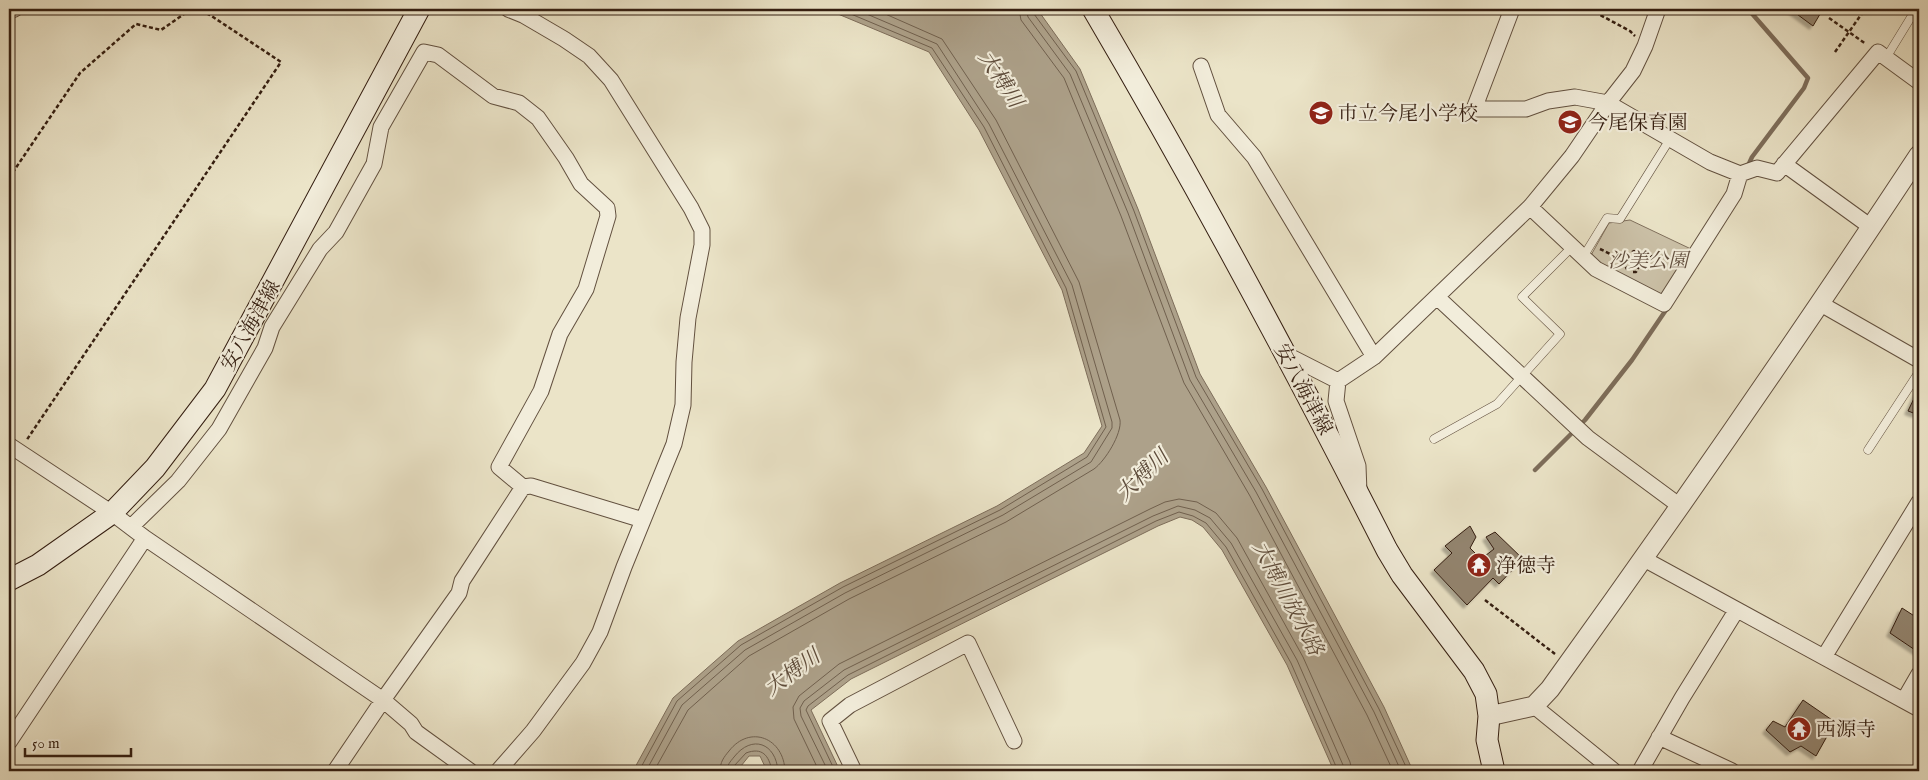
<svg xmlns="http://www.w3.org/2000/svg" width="1928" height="780" viewBox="0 0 1928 780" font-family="'IM FELL English','Noto Serif JP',serif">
	<defs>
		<filter id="shadow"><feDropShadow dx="-3.5" dy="3.5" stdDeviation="1" flood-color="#0004"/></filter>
	</defs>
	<rect width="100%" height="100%" fill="#ebe4c8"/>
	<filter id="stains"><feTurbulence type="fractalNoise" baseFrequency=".004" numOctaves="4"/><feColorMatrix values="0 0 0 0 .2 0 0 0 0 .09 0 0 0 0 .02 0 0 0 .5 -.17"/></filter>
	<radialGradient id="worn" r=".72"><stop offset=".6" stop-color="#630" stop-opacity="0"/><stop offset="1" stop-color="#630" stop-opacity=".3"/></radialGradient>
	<path fill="#ccc2a9" stroke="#80705d" d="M1630 220 1691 249 1660 297 1598 265 1590 257 1609 223Z"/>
	<path fill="#ada18a" stroke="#7d6d5a" d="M826 9H1035L1040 13 1080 69 1138 209 1200 374 1266 487 1384 707 1413 771H1334L1287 665 1222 550 1203 527 1192 520 1180 517 1158 526 851 679 811 710 840 771H767L760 756H749L737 771H633L673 698 738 641 840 583 997 506 1084 453 1102 426 1062 290 979 130 929 52Z"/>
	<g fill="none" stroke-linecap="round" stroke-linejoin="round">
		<path stroke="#70604e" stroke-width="1" d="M1019 9 1021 20 1064 78 1121 216 1184 383 1250 496 1367 715 1393 771
			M1026 9 1028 17 1070 74 1128 213 1190 380 1256 492 1374 712 1401 771
			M1032 9 1034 14 1076 71 1134 211 1196 377 1262 489 1379 709 1408 771
			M639 771 677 701 741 645 843 587 1000 510 1087 457 1106 427 1066 288 984 127 932 48 839 9
			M646 771 682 705 745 650 845 593 1003 515 1091 462 1112 428V422L1072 285 989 124 937 44 855 9
			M654 771 688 710 749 656 849 599 1006 522 1094 469C1105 461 1122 434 1120 420L1079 282 996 120 942 39 874 9
			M720 771C720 762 724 757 729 751 750 724 784 738 785 771
			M727 771C727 765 730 762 734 757 752 734 776 743 778 771
			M733 771 734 766 746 753C762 747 769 755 772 771
			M819 771 794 719 793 707 799 696 839 664 1150 509 1165 502 1179 499 1197 502 1216 513 1237 538 1303 657 1350 762 1352 771
			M828 771 801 716 800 708 804 701 844 670 1153 516 1178 506 1195 510 1210 518 1231 543 1297 660 1343 765 1344 771
			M835 771 806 710 808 706 848 675 1156 521 1179 512 1193 516 1206 523 1226 547 1291 663 1338 771"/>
		<path stroke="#7d6d5a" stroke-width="4.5" d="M1747 168 1752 157 1804 88 1808 78 1748 9
			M1535 470 1585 420 1632 360 1668 307"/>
	</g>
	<path fill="#938570" stroke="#341e11" filter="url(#shadow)" d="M1790 9H1823L1813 26Z
		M1919 388V409L1916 414 1908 411Z
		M1470 526 1476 537 1470 548 1481 559 1494 549 1486 537 1495 532 1523 559 1499 584 1493 578 1467 605 1434 570 1452 553 1445 546Z
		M1902 608 1919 619 1918 652 1890 633Z
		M1803 700 1835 722 1816 756 1801 746 1790 752 1766 730 1773 721 1785 727Z"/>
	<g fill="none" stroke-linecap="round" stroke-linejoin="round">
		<defs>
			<path id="service" d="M1886 58 1916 9
				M1583 257 1607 218 1620 219 1670 139
				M1434 439 1497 404 1560 334 1522 297 1572 247
				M1868 450 1919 372"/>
			<path id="minor" d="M1512 9 1474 109H1526L1548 101 1575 97 1608 103 1710 162 1740 174 1734 194 1664 304 1596 269 1530 207
				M9 11 15 9
				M1201 66 1218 115 1254 157 1374 357
				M1784 164 1871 227
				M1740 174 1757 168 1777 173 1878 52 1919 82
				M1437 297 1588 438 1680 506
				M1821 304 1919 360
				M1285 354 1338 381
				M9 445 112 513 145 538 383 700 411 724 416 732 470 771
				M523 487 531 486 643 520
				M1359 492 1358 466 1336 401 1338 381 1374 357 1530 207 1572 156 1608 103 1633 71 1645 46 1658 9
				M131 527 178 481 219 429 265 348 272 327 320 249 336 232 374 164 381 127 424 52 438 55 493 96 519 103 538 118 566 158 581 184 607 208 608 216 586 289 560 334 541 391 499 467 523 487 462 581 459 593 383 700 335 771
				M1644 559 1919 709
				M1824 657 1919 502
				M1904 700 1919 674
				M1534 706 1614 771
				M1659 737 1732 771
				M9 742 145 538
				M498 771 533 731 583 663 600 632 624 567 674 444 683 405 684 362 688 318 702 245V230L691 208 611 80 589 56 564 39 523 15 508 9
				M854 771 830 721 850 705 968 643 1014 741
				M1640 771 1682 698 1736 611"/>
			<path id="tertiary" d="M1489 716 1534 706 1550 689C1677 513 1800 335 1919 155"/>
			<path id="secondary" d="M1093 9C1197 186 1294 367 1387 550L1402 575 1474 671 1486 694 1489 716 1487 740 1494 771
				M9 580 38 565 112 513 155 468 215 389 419 9"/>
		</defs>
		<use href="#service" stroke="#62503f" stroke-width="9"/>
		<use href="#minor" stroke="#62503f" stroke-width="17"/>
		<use href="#tertiary" stroke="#62503f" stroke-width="21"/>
		<use href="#secondary" stroke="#341e11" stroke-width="23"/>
		<path stroke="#341e11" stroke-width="2.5" stroke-dasharray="4 2.5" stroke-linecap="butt" d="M1589 9 1630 31 1635 36
			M1829 18 1866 44
			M1835 52 1865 9
			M9 178 80 73 136 24 161 30 187 12 197 9 210 15 281 62 26 441
			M1600 249 1621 259 1627 269
			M1621 259 1634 251 1644 257 1664 255 1675 260
			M1633 272H1636L1644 257
			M1485 600 1555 654"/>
		<use href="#service" stroke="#f2eddb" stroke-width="8"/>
		<use href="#minor" stroke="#f2eddb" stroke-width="15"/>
		<use href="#tertiary" stroke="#f2eddb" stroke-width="19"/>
		<use href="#secondary" stroke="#f2eddb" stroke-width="21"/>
	</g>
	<defs>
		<symbol id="school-disc" viewBox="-11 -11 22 22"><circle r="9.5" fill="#8f2418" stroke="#f2eddb"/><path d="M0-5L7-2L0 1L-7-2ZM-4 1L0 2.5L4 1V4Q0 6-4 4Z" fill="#fff"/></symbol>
		<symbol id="temple-disc" viewBox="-11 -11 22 22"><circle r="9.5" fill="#8f2418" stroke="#f2eddb"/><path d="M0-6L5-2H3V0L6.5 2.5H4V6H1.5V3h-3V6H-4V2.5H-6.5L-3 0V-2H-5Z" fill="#fff"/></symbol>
	</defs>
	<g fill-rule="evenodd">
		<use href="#school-disc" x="1307" y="99" width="28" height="28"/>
		<use href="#school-disc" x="1556" y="108" width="28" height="28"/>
		<use href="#temple-disc" x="1465" y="551" width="28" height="28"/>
		<use href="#temple-disc" x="1785" y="715" width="28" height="28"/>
	</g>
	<g text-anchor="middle" stroke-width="4.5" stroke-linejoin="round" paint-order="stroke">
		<g font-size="20" fill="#341e11" stroke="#f2eddb" text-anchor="start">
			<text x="1338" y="120">市立今尾小学校</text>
			<text x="1588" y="129">今尾保育園</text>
			<text x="1496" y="572">浄徳寺</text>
			<text x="1816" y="736">西源寺</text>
		</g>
		<g font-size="20" font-style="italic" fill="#624f3f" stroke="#f2eddb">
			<text x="1648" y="267">沙美公園</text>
		</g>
		<g font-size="20" fill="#341e11" stroke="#f2eddb">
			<text transform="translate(250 325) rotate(-61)" y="7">安八海津線</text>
			<text transform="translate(1304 389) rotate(62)" y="7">安八海津線</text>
		</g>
		<g font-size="21" font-style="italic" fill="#5e4c3b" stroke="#f2eddb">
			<text transform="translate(1001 79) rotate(57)" y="7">大榑川</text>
			<text transform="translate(1142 475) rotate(-44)" y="7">大榑川</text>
			<text transform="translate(1288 598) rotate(62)" y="7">大博川放水路</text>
			<text transform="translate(792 672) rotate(-36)" y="7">大榑川</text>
		</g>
	</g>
	<rect width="1928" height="780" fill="none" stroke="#ebe4c8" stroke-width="30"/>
	<rect x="10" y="10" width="1908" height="760" fill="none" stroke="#341e11" stroke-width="2.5"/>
	<rect x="15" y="15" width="1898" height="750" fill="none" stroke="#341e11"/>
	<path d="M25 748v8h106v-8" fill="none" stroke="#341e11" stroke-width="2.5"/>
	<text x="32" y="748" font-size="15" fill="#341e11" stroke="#f2eddb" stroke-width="4" paint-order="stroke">50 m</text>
	<rect width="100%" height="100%" filter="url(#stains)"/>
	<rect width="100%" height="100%" fill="url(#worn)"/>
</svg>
